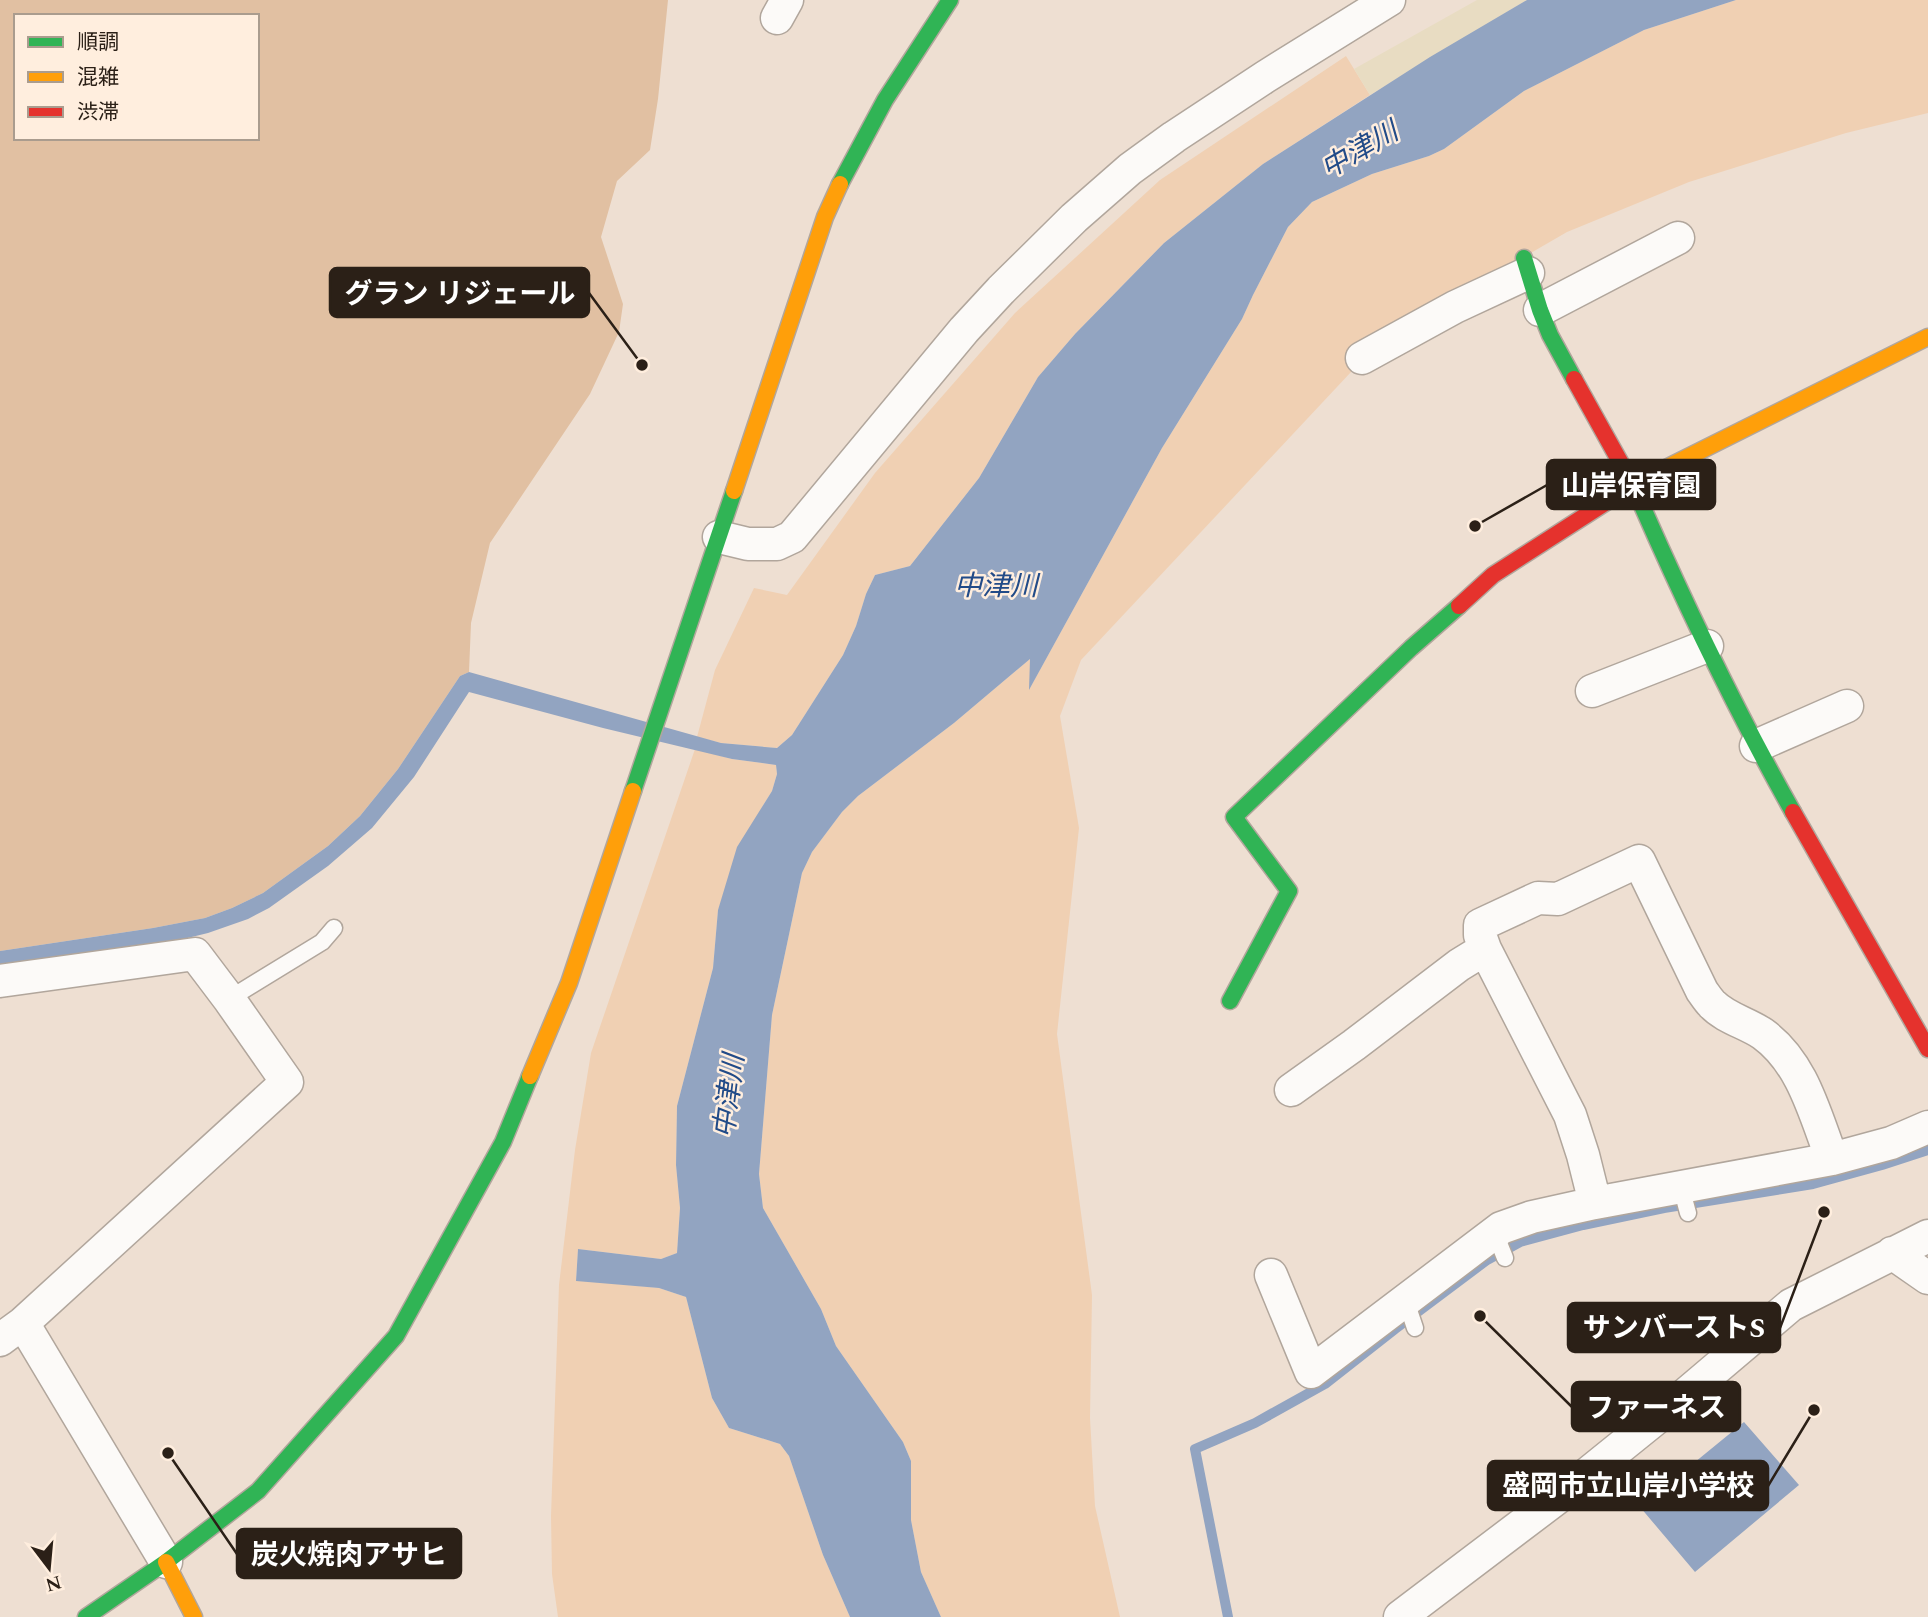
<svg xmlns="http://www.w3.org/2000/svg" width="1928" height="1617" viewBox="0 0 1928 1617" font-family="Spectral,'Noto Sans JP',serif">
	<rect width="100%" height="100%" fill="#eedfd2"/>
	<path fill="#f0d0b3" d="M1736 0H1928V113L1846 133 1689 182 1567 232 1479 283 1351 372 1081 660 1060 716 1079 828 1057 1034 1092 1295 1090 1418 1095 1506 1120 1617H941L921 1572 911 1520V1461L903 1442 836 1346 821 1309 763 1208 759 1174 772 1015 802 873 812 852 842 812 858 796 954 723 1031 658 1030 688 1162 448 1242 319 1253 295 1288 227 1312 202 1372 174 1429 156 1444 149 1524 91 1644 30Z
		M1346 56 1370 95 1263 164 1164 243 1075 334 1038 377 979 478 910 566 875 575 866 594 856 626 843 655 792 735 777 748 721 743 697 737 715 670 754 588 787 595 875 473 1015 313 1160 180Z
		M695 749 732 759 776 765 777 774 772 791 762 807 718 910 713 968 677 1106 676 1165 680 1208 677 1253 661 1259 578 1249 576 1280 659 1288 686 1297 712 1398 729 1428 780 1444 789 1456 823 1555 850 1617H558L552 1574 551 1516 559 1285 575 1150 591 1053Z"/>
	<path fill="#e1c0a2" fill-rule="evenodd" d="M0 0H668L658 99 650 150 617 181 601 237 623 304 619 332 590 394 490 543 471 623 469 672 460 676 398 769 360 816 328 846 263 893 232 908 205 918 153 928 0 951ZM16 16H257V138H16Z"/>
	<path fill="#e8dcc2" d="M1477 0H1527L1370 95 1354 69Z"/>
	<path fill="#92a4c1" d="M1527 0H1736L1644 30 1524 91 1444 149 1429 156 1372 174 1312 202 1288 227 1253 295 1242 319 1162 448 1029 690 1030 659 954 723 858 796 842 812 812 852 802 873 772 1015 759 1174 763 1208 821 1309 836 1346 903 1442 911 1461V1520L921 1572 941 1617H850L823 1555 789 1456 780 1444 729 1428 712 1398 686 1297 659 1288 576 1281 578 1249 661 1259 677 1253 680 1208 676 1165 677 1106 713 968 718 910 737 847 772 791 777 774 776 765 732 759 603 728 469 692 414 777 372 828 328 866 269 908 248 919 208 933 167 943 0 968V951L153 928 205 918 232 908 263 893 328 846 360 816 398 769 460 676 469 672 721 743 777 748 792 735 843 655 856 626 866 594 875 575 910 566 979 478 1038 377 1075 334 1164 243 1263 164 1430 57Z
		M1744 1422 1799 1485 1695 1572 1640 1507Z"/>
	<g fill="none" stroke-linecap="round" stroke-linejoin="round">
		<path stroke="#92a4c1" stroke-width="10" d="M1228 1617 1195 1449 1255 1423 1325 1384 1395 1329 1487 1260 1520 1242 1583 1225 1664 1208 1813 1184 1882 1165 1928 1150"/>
		<defs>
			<path id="lane" d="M229 999 322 942 334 928
				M1681 1187 1688 1213
				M1495 1233 1505 1258
				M1406 1301 1415 1328"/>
			<path id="street" d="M777 18 787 0
				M1540 310 1678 238
				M1362 358 1455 307 1528 273
				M719 537 748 544H777L792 537 964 330 1001 290 1074 218 1130 169 1174 137 1265 77 1389 0
				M1592 691 1707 646
				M1756 746 1847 706
				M1485 949 1570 1115 1583 1155 1595 1203
				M0 981 195 954 229 999 287 1082 23 1323 0 1340
				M1291 1090 1354 1045 1459 965 1485 949 1480 935V925L1538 898 1558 899 1639 861 1702 991C1705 995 1708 1000 1712 1004 1725 1018 1747 1023 1763 1034 1803 1063 1815 1115 1832 1159
				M1892 1253 1928 1278
				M1271 1275 1311 1372 1501 1228 1532 1217 1595 1203 1832 1159 1891 1143 1928 1127
				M23 1323 166 1562
				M1400 1617 1561 1495 1680 1399 1791 1305 1928 1236"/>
			<path id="fast" d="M840 184 885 100 950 0
				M1524 258 1540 310 1550 335 1574 379
				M1664 469 1633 485C1681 596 1734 707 1793 812
				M633 791 734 491
				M1230 1001 1289 891 1234 817 1411 648 1459 606
				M86 1617 166 1562 258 1491 396 1336 503 1142 530 1076"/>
			<path id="slow" d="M1664 469 1928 337
				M734 491 825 217 840 184
				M530 1076 569 983 633 791
				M166 1562 194 1617"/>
			<path id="jam" d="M1459 606 1493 575 1633 485 1574 379
				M1793 812 1928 1049"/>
		</defs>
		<use href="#lane" stroke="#b1a69c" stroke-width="19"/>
		<use href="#street" stroke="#b1a69c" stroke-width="35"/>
		<use href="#fast" stroke="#b1a69c" stroke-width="19"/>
		<use href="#slow" stroke="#b1a69c" stroke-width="19"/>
		<use href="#jam" stroke="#b1a69c" stroke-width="19"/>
		<use href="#lane" stroke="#fcfaf8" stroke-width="16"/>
		<use href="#street" stroke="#fcfaf8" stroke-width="32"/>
		<use href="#fast" stroke="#30b455" stroke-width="16"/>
		<use href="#slow" stroke="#ff9f0a" stroke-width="16"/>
		<use href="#jam" stroke="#e5322d" stroke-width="16"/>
	</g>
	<g text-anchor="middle" stroke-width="5" stroke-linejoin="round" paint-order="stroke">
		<g font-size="28" font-style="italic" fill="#224b88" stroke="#ffeede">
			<text transform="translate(1359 149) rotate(-30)" y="10">中津川</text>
			<text x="996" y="595">中津川</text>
			<text transform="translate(728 1096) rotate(-83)" y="10">中津川</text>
		</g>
	</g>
	<path fill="none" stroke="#2b2017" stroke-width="2.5" d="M642 365L589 293M1475 526L1547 485M1824 1212L1780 1328M1480 1316L1572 1407M1814 1410L1768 1486M168 1453L237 1554"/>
	<g fill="#2b2017" stroke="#ffeede" stroke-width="2.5">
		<circle cx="642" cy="365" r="7"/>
		<circle cx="1475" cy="526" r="7"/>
		<circle cx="1824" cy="1212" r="7"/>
		<circle cx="1480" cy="1316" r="7"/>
		<circle cx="1814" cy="1410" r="7"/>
		<circle cx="168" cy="1453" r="7"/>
	</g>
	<g fill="#2b2017" stroke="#2b2017" stroke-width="2.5">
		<rect x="330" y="268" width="259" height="49" rx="7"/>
		<rect x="1547" y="460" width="168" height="49" rx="7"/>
		<rect x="1568" y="1303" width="212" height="49" rx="7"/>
		<rect x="1572" y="1382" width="168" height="49" rx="7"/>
		<rect x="1488" y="1461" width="280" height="49" rx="7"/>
		<rect x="237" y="1529" width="224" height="49" rx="7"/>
	</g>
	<g font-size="28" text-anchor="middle" font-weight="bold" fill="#fff">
		<text x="460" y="303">グラン リジェール</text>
		<text x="1631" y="495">山岸保育園</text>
		<text x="1674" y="1337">サンバーストS</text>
		<text x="1656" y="1417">ファーネス</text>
		<text x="1628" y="1495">盛岡市立山岸小学校</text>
		<text x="349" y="1564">炭火焼肉アサヒ</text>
	</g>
	<rect x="14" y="14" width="245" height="126" fill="#ffeede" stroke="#aa9c8e" stroke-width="2"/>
	<rect x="28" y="37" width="35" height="10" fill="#30b455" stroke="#aa9c8e" stroke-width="2"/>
	<text x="77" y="49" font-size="21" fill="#2b2017">順調</text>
	<rect x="28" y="72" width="35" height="10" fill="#ff9f0a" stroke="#aa9c8e" stroke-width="2"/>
	<text x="77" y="84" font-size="21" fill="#2b2017">混雑</text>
	<rect x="28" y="107" width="35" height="10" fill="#e5322d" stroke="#aa9c8e" stroke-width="2"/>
	<text x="77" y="119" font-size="21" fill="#2b2017">渋滞</text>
	<g transform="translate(49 1568) rotate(164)" stroke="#ffeede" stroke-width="5" paint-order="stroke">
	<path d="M0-5L12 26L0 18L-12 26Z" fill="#2b2017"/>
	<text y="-10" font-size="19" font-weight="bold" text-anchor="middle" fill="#2b2017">N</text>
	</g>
</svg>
